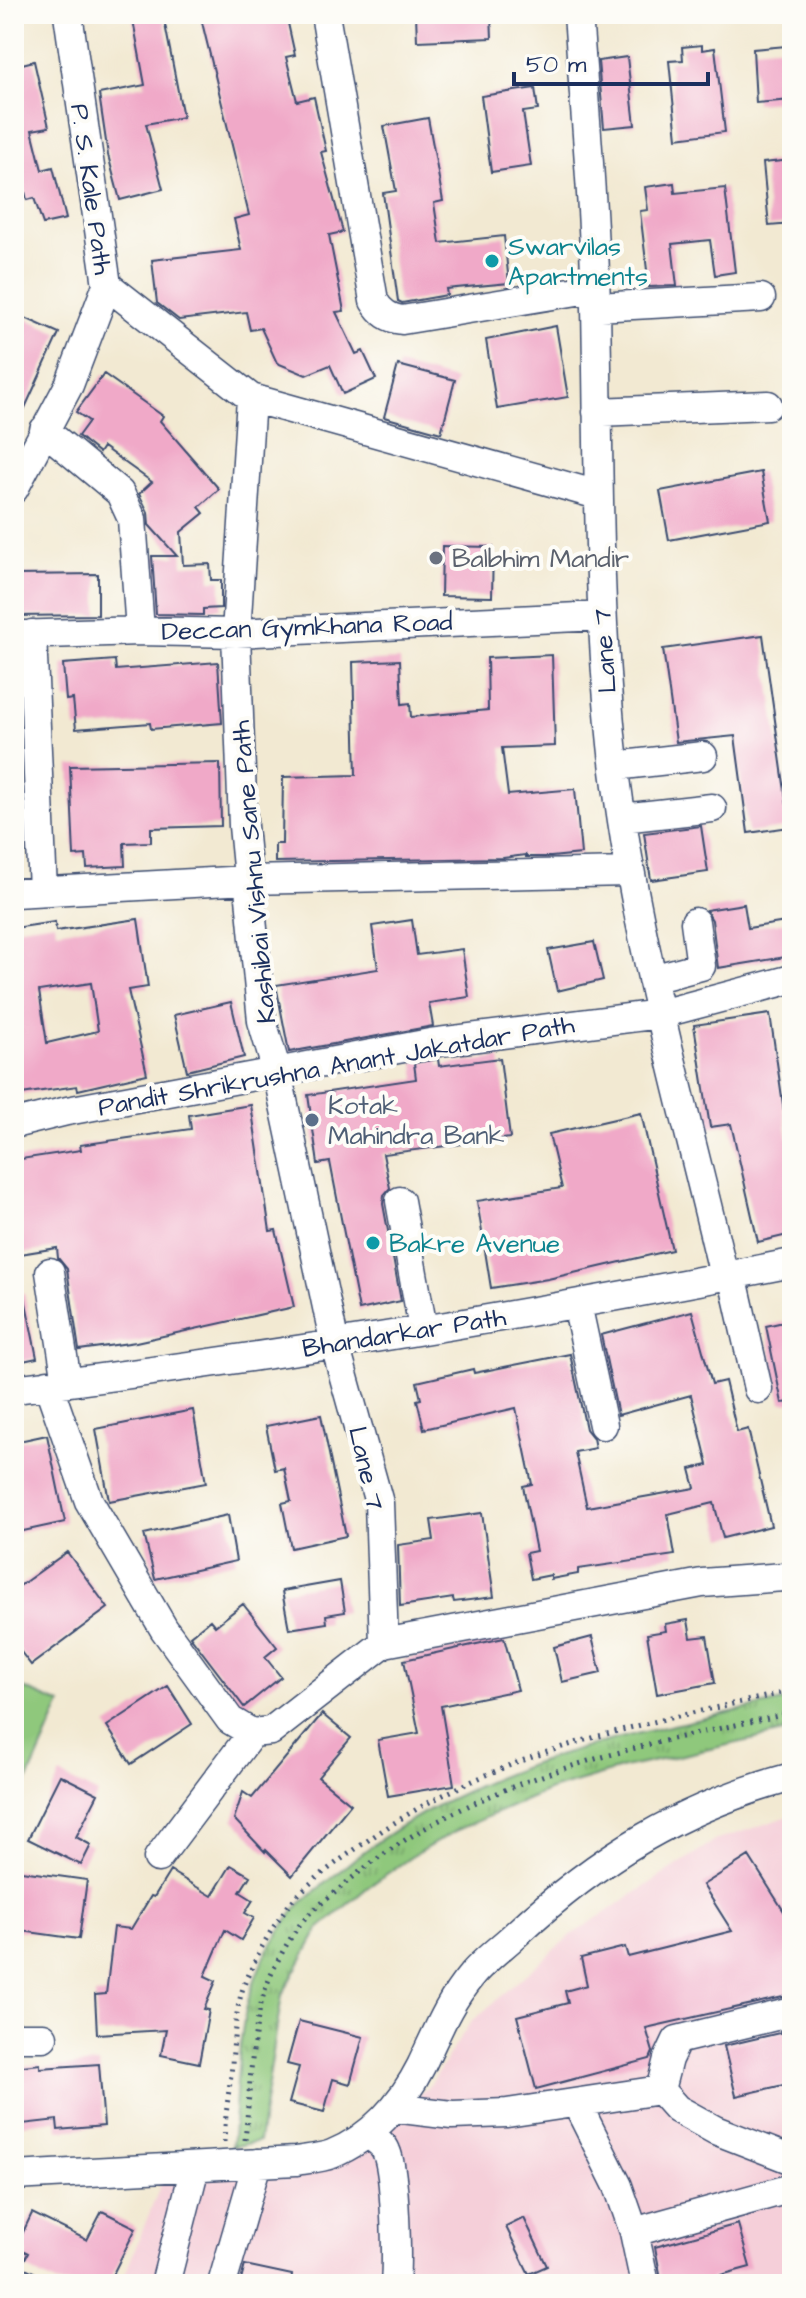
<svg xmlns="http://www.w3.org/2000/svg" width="806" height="2298" viewBox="0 0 806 2298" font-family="'Architects Daughter',sans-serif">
	<defs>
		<pattern id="grass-tufts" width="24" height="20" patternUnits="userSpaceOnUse" patternTransform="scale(2)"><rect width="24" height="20" fill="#8fc87c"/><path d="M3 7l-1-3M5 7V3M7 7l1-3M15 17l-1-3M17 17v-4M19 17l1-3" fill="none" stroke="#74a369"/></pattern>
	</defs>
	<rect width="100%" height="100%" fill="#fdfcf7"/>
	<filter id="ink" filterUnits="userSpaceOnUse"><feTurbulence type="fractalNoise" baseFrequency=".0125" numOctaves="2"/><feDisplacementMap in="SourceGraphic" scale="16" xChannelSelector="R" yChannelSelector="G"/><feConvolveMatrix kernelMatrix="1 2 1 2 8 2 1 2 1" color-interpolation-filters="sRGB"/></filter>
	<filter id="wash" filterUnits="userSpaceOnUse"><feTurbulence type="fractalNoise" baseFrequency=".006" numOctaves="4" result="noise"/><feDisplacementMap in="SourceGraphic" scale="32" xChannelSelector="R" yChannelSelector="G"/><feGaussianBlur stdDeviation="1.8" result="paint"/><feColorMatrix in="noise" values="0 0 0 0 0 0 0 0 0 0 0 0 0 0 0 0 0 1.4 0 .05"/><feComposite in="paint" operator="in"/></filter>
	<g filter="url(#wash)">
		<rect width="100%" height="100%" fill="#f2e9d2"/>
		<path fill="#f5cfd9" d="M792 1815V2284H121L161 2184 308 2168 370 2136 430 2085 470 2023 570 1936 714 1841Z"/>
		<path fill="url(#grass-tufts)" stroke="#557c6d" stroke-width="2" d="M792 1699V1731L624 1768 547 1791 457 1830 411 1857 368 1887 319 1929 282 1995 259 2141 232 2147C237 2100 237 2028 253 1985 261 1960 278 1932 294 1911 305 1897 322 1886 335 1875 462 1763 632 1734 792 1699Z"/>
		<path fill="#8fc87c" stroke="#557c6d" stroke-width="2" d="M14 1684 61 1704 14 1812Z"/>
		<g id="blocks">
			<path fill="#f0a9c8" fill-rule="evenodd" d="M163 14 183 117 146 124 163 189 120 200 108 155 99 94 145 85 133 20Z
				M200 14H286L295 55 286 57 297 101 314 97 326 151 321 152 343 232 329 235 344 311 336 312 356 354 363 351 376 379 343 394 330 365 306 375 277 363 261 328 250 330 246 312 179 320 157 303 152 260 241 250 234 219 249 215Z
				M416 14H491L492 38 417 41Z
				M702 45V50L715 48 725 132 677 138 669 61 683 60 682 47Z
				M786 46 787 54H792V100L756 103 753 49Z
				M627 57 635 125 604 128 598 61Z
				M34 61 49 127 32 130 42 170 53 167 66 219 43 224 34 198 27 200 14 146V66Z
				M535 88 538 110 523 112 531 166 491 172 481 96Z
				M428 118 443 201 434 203 440 243 504 236 509 283 446 289 447 295 402 303 398 301 383 193 396 191 384 126Z
				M792 160V224L769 226 763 163Z
				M674 183 675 193 725 188 735 272 715 275 710 240 672 244 677 286 649 287 640 211 648 210 645 187Z
				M14 313 59 333 14 432Z
				M556 326 568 397 497 409 486 340Z
				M398 365 455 380 441 433 384 417Z
				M104 374 163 416 160 421 219 489 199 507 204 513 181 532 183 565 210 564 211 580H221V608L203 609V615L156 614 152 556H177L149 525 148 512 139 494 152 482 103 447 99 453 78 436 89 421 76 412Z
				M761 472 770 521 669 540 660 491Z
				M442 546 493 547 492 597 441 596Z
				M98 574V615L14 616V575Z
				M763 635 790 827 748 833 735 736 676 742 663 649Z
				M552 655 555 746 502 748 508 795 575 789 581 854 551 857H526V855L503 858 275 862V844H282L283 777 356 775 353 662 400 660 402 704 410 703 411 717 488 710 487 658Z
				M115 660 116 670 218 662 222 723 151 729 150 723 76 729 73 699 66 700 63 664Z
				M220 763 221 826 151 828V842L124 843 125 866 87 868 86 855 74 856 70 766Z
				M701 826 708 872 651 880 644 833Z
				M744 904 748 928 792 921V956L718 968 712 920 706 910Z
				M138 919 148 987 128 990 147 1074 78 1090 77 1086 14 1095V1012H17L14 989V928L55 922 56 931ZM91 983 98 1031 47 1043 39 991Z
				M412 920 417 955 462 949 469 997 429 1003 433 1026 289 1052 276 985 378 969 372 926Z
				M594 942 603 980 557 991 548 950Z
				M231 1002 244 1057 187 1071 174 1015Z
				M770 1014 788 1139 792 1138V1234L758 1242 731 1124 710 1127 694 1025Z
				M500 1058 510 1138 383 1154 390 1188 384 1195 383 1204 401 1301 359 1310 330 1162 318 1164 308 1095 416 1079 414 1063 438 1059 439 1066Z
				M251 1105 270 1231 276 1230 294 1307 136 1342 79 1350 67 1269 58 1258 57 1248 14 1255V1160L81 1150 80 1145 191 1129 189 1115Z
				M641 1113 672 1250 548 1279 491 1288 477 1201 562 1188 549 1134Z
				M24 1293 37 1358 14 1363V1294Z
				M692 1311 712 1384 725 1381 737 1432 748 1429 771 1526 723 1538 714 1503 668 1514 675 1555 578 1569V1574L551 1579V1575L531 1579 526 1553 536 1551 523 1486 532 1484 516 1408 424 1429 417 1400 421 1399 417 1382 473 1369 474 1373 570 1354 586 1429 593 1438 595 1448 575 1452 587 1507 695 1488 690 1469 708 1465 691 1395 618 1415 601 1335Z
				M792 1320V1402L782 1403 766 1326Z
				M193 1410 206 1483 109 1501 96 1429Z
				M321 1415 346 1536 291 1548 282 1503 291 1501 284 1468 275 1470 266 1426Z
				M47 1435 65 1522 14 1533V1442Z
				M482 1513 494 1597 454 1602 453 1598 400 1606 398 1545 434 1540 431 1520Z
				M228 1515 236 1561 155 1579 144 1534Z
				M67 1552 108 1608 31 1665 14 1643V1590Z
				M340 1581 345 1612 326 1615 327 1623 289 1629 282 1591Z
				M243 1604 277 1647 265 1657 281 1677 244 1707 190 1636 210 1620 215 1626Z
				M688 1620 691 1638 707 1636 715 1683 657 1694 647 1634 666 1631 665 1624Z
				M592 1637 601 1673 562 1682 554 1647Z
				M504 1638 518 1690 441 1706 454 1785 388 1796 378 1740 419 1733 404 1660Z
				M168 1686 192 1724 131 1764 107 1726Z
				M322 1714 351 1738 318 1777 351 1804 292 1876 266 1850 265 1852 234 1819 243 1792 252 1798Z
				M60 1775 98 1794 76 1837 91 1845 81 1865 28 1839Z
				M749 1856 792 1924V1995L646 2028 653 2052 650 2059 536 2089 517 2016 568 2003 565 1991 587 1985 581 1958 625 1947 628 1957 732 1931 703 1885Z
				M231 1865 250 1876 240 1892 253 1900 245 1913 254 1918 241 1940 225 1930 205 1976 216 1981 204 2009 209 2010 199 2063 161 2055 166 2030 97 2034 95 1995 106 1994 114 1927 131 1929 151 1896 154 1897 170 1871 212 1896Z
				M14 1870 87 1880 79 1939 14 1930Z
				M299 2021 363 2037 350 2084 333 2079 324 2112 289 2103 299 2067 287 2064Z
				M792 2030V2083L736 2096 724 2046Z
				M40 2064V2068L99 2064 104 2126 58 2130 57 2120 14 2125V2067Z
				M102 2211 136 2228 108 2284H58L21 2266 28 2253 16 2247 32 2213 87 2240Z
				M524 2218 547 2266 529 2274 506 2227Z
				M738 2224 750 2267 710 2278 712 2284H662L655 2247Z
				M245 2265 292 2275 291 2284H240Z"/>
		</g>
	</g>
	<g filter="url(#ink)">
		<use href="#blocks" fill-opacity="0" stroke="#3b4b6f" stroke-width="2"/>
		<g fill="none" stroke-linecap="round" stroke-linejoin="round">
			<defs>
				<path id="minor" d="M325 14 374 301C381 313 389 318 402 320L595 288
					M578 14C585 112 594 210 596 308 599 454 597 599 612 744 631 925 683 1100 724 1276
					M107 285 251 398 598 495
					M596 307 761 298
					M251 398 236 633 243 826 262 1021 277 1072 335 1345 379 1503 384 1643
					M597 412 768 405
					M44 430 120 493 132 519 140 631
					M14 489 69 385 107 285 68 14
					M32 634 43 891
					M14 635 140 631 236 633 600 616
					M615 766 703 756
					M622 818 712 808
					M14 893 247 880 629 872
					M652 979 701 966 695 922
					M14 1124 67 1111 430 1043 660 1014 792 979
					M400 1201 423 1329
					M50 1272 67 1382
					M732 1274 758 1389
					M577 1304 603 1425
					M48 1384 89 1501 164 1629 230 1720 252 1733 271 1731 384 1643 702 1583 784 1577
					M14 1389C275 1357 534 1314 792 1263
					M158 1858 252 1733
					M14 2037H43
					M660 2090 668 2059 677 2040 792 2012
					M660 2090 677 2109 715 2130 792 2160
					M577 2104 618 2186 634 2232 645 2284
					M394 2108 452 2115 507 2113 660 2090
					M368 2134C374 2139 383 2143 386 2151 396 2173 397 2258 395 2284
					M14 2176 296 2161C307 2159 321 2158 332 2154 371 2138 402 2104 421 2066 436 2035 448 2003 471 1976 483 1961 501 1948 515 1935 599 1857 681 1807 792 1777
					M634 2232 792 2188
					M165 2284 195 2167
					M222 2284 257 2163"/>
			</defs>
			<use href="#minor" stroke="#3b4b6f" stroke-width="31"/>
			<path stroke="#3b4b6f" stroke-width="5" stroke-dasharray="2 6" stroke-linecap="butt" d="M245 2140C250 2094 251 2033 265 1990 272 1969 292 1932 307 1916 317 1906 329 1898 339 1889 466 1778 632 1747 792 1713
				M224 2142C225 2120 228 2097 231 2075 234 2045 234 2009 246 1980 257 1955 271 1928 288 1906 305 1884 344 1857 367 1841 495 1750 642 1724 792 1691"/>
			<use href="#minor" stroke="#fff" stroke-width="28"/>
		</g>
	</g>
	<g fill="#0f9aa8" stroke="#fdfcf7" stroke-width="3">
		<circle cx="492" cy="261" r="8"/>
		<circle cx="373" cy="1243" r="8"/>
	</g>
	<circle fill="#6b7280" stroke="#fdfcf7" stroke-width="3" cx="436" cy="558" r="8"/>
	<circle fill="#5c6f8a" stroke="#fdfcf7" stroke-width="3" cx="312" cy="1120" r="8"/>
	<g text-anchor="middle" stroke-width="8" stroke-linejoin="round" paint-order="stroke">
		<g font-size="26" fill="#1b2f5e" stroke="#fdfcf7">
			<text transform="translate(92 189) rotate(82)" y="9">P. S. Kale Path</text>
			<text transform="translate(307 626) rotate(-2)" y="9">Deccan Gymkhana Road</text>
			<text transform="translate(604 651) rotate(-94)" y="9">Lane 7</text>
			<text transform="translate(253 872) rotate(-95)" y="9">Kashibai Vishnu Sane Path</text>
			<text transform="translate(336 1065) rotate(-10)" y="9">Pandit Shrikrushna Anant Jakatdar Path</text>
			<text transform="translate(404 1332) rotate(-9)" y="9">Bhandarkar Path</text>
			<text transform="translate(367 1468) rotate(77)" y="9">Lane 7</text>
		</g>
		<g font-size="26" fill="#0d838f" stroke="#fdfcf7" text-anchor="start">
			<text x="508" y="255">Swarvilas<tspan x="508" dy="30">Apartments</tspan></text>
			<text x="389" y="1252">Bakre Avenue</text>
		</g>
		<g font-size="26" fill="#5b616d" stroke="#fdfcf7" text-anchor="start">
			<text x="452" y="567">Balbhim Mandir</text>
		</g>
		<g font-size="26" fill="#4e5e75" stroke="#fdfcf7" text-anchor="start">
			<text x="328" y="1114">Kotak<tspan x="328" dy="30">Mahindra Bank</tspan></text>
		</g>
	</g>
	<rect width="806" height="2298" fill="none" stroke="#fdfcf7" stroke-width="48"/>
	<path d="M514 72v12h194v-12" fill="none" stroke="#1b2f5e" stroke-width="4"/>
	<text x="526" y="72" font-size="24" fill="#1b2f5e" stroke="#fdfcf7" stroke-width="6" paint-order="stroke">50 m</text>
</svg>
